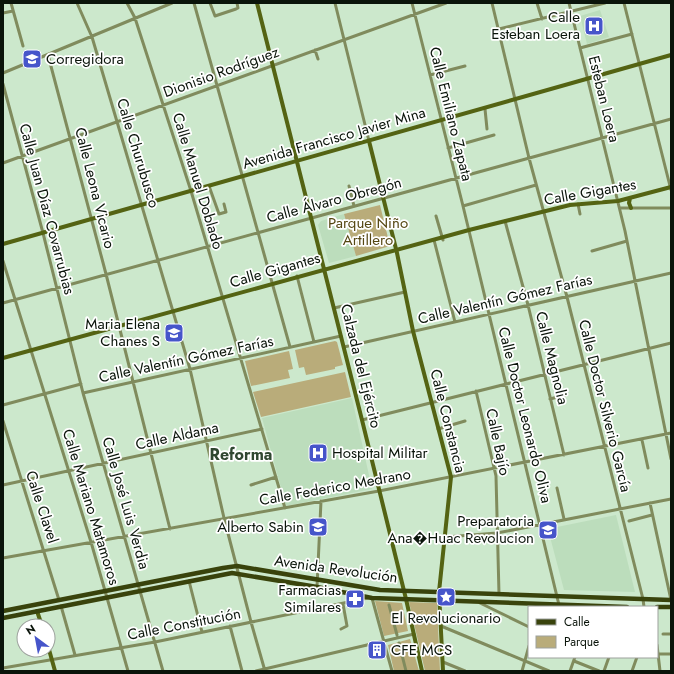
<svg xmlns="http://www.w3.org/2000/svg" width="674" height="674" viewBox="0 0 674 674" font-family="Jost,sans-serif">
	<rect width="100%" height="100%" fill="#cce8cc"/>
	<path fill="#bcddbc" d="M600 10 609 37 587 44 580 16Z
		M344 214 356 256 329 263 318 225 321 221Z
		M352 398 372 489 286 506 262 418Z
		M616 515 635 592 564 590 549 533 552 532V528Z"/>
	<path fill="#b9ac7a" d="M380 205 390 246 356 256 344 214Z
		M335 341 337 342 343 365 335 367V369L306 375 304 367 299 368 295 350Z
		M289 351 293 369 288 370 290 378 251 386 245 361Z
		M345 372 351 397 261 417 253 392Z
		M375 601 402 603 408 631 384 636Z
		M409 602 437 603 440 671H425Z
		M410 639 419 671H394L388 645Z"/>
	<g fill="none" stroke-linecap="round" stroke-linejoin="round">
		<path stroke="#808b5d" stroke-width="3" d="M11 3 23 46
			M77 3 92 37 190 369 224 518 251 622 265 671
			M127 3 135 18 191 191 285 508
			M194 3 290 347
			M210 3 215 16 236 9 238 8 237 3
			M335 3 369 141
			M412 3 463 206 559 605
			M492 3 529 158 567 297 643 599 644 607
			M537 3 542 19
			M569 3 625 231 671 459
			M624 3 671 190
			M3 13 13 11
			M499 29 605 3
			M580 48 632 34
			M315 50 318 59
			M48 55 106 274 170 529
			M3 73 172 3
			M430 75 465 66
			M3 84 43 233 83 393 163 671
			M485 109 487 129
			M448 148 494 135
			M3 163 446 3
			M209 186 219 214 226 212 224 204
			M349 186 354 206
			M578 204 580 214
			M463 206 536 185
			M620 208H671
			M436 216 443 240
			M505 221 528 305 564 455
			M434 240 455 322
			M592 251 627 241
			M3 261 91 542 128 671
			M297 276 314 342
			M3 303 671 119
			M334 308 405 292
			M344 347 671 273
			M476 391 496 476 499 594
			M83 393 341 336
			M550 399 565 395
			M3 405 81 384
			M362 420 671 343
			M3 421 59 600
			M438 429 465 421
			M642 440 648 468
			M3 485 262 429
			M251 485 276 477
			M557 488 564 519
			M650 503 671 600
			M629 521 652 515
			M446 537 497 533 671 499
			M3 558 379 491 671 433
			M189 581 202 632
			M317 587 321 501
			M372 598 384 642
			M480 603 529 627
			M389 605 397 635
			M61 606 75 655
			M230 626 242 671
			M441 626 549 671
			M341 629 347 626 343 604
			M663 634H671
			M399 643 406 671
			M657 645 660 671
			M385 646 392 671
			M658 654H671
			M574 661 599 671
			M443 662 465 671
			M3 668 155 642 368 598
			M256 671 414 634
			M522 671 529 646
			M570 671 575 657
			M604 671 609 657
			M632 671 637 657"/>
		<path stroke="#546313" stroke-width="4" d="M257 3 362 420 406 599 422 671
			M369 141 397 253 413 331 451 477 439 592 443 671
			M630 198 629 203 631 208
			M3 244 671 55
			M3 358 469 230 570 205 618 201 671 187
			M37 611 42 626
			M48 646 55 671"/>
		<path stroke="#39430c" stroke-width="4.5" d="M657 607H671
			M3 611 223 568 237 566 380 590 671 600
			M3 618 232 573 317 587 372 598 627 607"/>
	</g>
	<defs>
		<symbol id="hospital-square" viewBox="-11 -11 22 22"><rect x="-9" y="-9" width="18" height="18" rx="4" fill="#4655ca" stroke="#fff"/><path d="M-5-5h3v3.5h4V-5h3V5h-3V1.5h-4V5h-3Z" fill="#fff"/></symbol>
		<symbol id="school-square" viewBox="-11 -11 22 22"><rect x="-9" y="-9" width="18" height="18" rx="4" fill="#4655ca" stroke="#fff"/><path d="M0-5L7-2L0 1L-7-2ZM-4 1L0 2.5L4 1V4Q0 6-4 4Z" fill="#fff"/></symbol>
		<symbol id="university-square" viewBox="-11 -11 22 22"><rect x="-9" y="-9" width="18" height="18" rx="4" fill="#4655ca" stroke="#fff"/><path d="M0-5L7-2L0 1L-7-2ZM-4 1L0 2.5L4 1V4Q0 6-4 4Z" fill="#fff"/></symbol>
		<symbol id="sight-square" viewBox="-11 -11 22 22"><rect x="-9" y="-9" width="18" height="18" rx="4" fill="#4655ca" stroke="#fff"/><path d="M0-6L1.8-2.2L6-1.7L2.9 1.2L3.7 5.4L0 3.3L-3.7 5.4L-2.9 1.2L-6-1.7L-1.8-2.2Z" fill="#fff"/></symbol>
		<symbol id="pharmacy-square" viewBox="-11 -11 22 22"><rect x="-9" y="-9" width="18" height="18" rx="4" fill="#4655ca" stroke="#fff"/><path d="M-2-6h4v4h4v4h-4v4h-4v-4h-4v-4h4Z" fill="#fff"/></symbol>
		<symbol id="building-square" viewBox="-11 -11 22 22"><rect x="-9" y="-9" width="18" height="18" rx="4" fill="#4655ca" stroke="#fff"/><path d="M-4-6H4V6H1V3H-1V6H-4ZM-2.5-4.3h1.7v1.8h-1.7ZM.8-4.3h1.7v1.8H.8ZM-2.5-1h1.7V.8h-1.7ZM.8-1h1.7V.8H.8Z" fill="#fff"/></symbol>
	</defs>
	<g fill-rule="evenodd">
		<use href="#hospital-square" x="583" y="15" width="22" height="22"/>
		<use href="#school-square" x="21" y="48" width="22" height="22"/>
		<use href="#school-square" x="163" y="322" width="22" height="22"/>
		<use href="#hospital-square" x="307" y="442" width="22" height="22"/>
		<use href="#school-square" x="307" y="516" width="22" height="22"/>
		<use href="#university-square" x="537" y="519" width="22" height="22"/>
		<use href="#sight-square" x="435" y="586" width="22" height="22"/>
		<use href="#pharmacy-square" x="344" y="588" width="22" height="22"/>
		<use href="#building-square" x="366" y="639" width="22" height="22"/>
	</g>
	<g text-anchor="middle" stroke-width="3.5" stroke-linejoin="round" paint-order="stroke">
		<g font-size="15" fill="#0a140a" stroke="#fff" text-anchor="end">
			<text x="580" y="22">Calle<tspan x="580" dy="17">Esteban Loera</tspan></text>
			<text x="46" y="64" text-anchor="start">Corregidora</text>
			<text x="160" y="329">Maria Elena<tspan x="160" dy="17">Chanes S</tspan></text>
			<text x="332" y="458" text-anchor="start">Hospital Militar</text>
			<text x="534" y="526">Preparatoria<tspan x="534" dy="17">Ana�Huac Revolucion</tspan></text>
			<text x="304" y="532">Alberto Sabin</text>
			<text x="341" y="595">Farmacias<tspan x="341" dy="17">Similares</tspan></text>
			<text x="446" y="623" text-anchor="middle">El Revolucionario</text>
			<text x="391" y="655" text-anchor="start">CFE MCS</text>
		</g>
		<g font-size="15" fill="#0a140a" stroke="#fff">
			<text transform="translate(221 72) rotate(-20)" y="5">Dionisio Rodríguez</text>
			<text transform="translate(604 99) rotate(76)" y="5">Esteban Loera</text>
			<text transform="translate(451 114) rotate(76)" y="5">Calle Emiliano Zapata</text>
			<text transform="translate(334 138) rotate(-16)" y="5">Avenida Francisco Javier Mina</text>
			<text transform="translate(138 153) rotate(73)" y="5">Calle Churubusco</text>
			<text transform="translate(198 181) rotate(73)" y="5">Calle Manuel Doblado</text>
			<text transform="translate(95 188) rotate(76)" y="5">Calle Leona Vicario</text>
			<text transform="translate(590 192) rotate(-10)" y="5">Calle Gigantes</text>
			<text transform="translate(334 200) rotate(-15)" y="5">Calle Álvaro Obregón</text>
			<text transform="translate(47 209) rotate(75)" y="5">Calle Juan Díaz Covarrubias</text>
			<text transform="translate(275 270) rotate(-16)" y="5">Calle Gigantes</text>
			<text transform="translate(505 299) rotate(-13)" y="5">Calle Valentín Gómez Farías</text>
			<text transform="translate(552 358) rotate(76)" y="5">Calle Magnolia</text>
			<text transform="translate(186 359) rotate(-12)" y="5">Calle Valentín Gómez Farías</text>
			<text transform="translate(361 366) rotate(76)" y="5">Calzada del Ejército</text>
			<text transform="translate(605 406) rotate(76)" y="5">Calle Doctor Silverio García</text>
			<text transform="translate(525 415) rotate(76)" y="5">Calle Doctor Leonardo Oliva</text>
			<text transform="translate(448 421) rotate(76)" y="5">Calle Constancia</text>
			<text transform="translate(177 436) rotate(-12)" y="5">Calle Aldama</text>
			<text transform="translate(498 442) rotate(78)" y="5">Calle Bajío</text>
			<text transform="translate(335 487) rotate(-10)" y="5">Calle Federico Medrano</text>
			<text transform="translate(126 503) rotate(74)" y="5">Calle José Luis Verdia</text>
			<text transform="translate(42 507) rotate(72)" y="5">Calle Clavel</text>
			<text transform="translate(91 507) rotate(73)" y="5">Calle Mariano Matamoros</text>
			<text transform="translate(336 569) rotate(8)" y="5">Avenida Revolución</text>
			<text transform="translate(184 624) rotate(-11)" y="5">Calle Constitución</text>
		</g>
		<g font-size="15" fill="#554712" stroke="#fff">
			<text x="368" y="228">Parque Niño<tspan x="368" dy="17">Artillero</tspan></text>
		</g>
		<g font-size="16" font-weight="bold" fill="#304731" stroke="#fff">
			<text x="241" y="460">Reforma</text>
		</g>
	</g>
	<rect width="674" height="674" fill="none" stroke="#0a140a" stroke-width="8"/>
	<rect x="528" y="606" width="130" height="52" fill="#ffffff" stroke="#9da19d"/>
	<rect x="536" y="619" width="20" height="6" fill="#39430c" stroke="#9da19d"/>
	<text x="564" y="626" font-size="12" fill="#0a140a">Calle</text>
	<rect x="536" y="636" width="20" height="12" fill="#b9ac7a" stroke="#9da19d"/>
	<text x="564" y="646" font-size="12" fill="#0a140a">Parque</text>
	<g transform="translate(36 638) rotate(328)"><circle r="19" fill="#ffffff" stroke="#9da19d"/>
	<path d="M0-3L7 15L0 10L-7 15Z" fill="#4655ca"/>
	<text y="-6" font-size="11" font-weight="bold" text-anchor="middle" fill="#0a140a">N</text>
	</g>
</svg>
